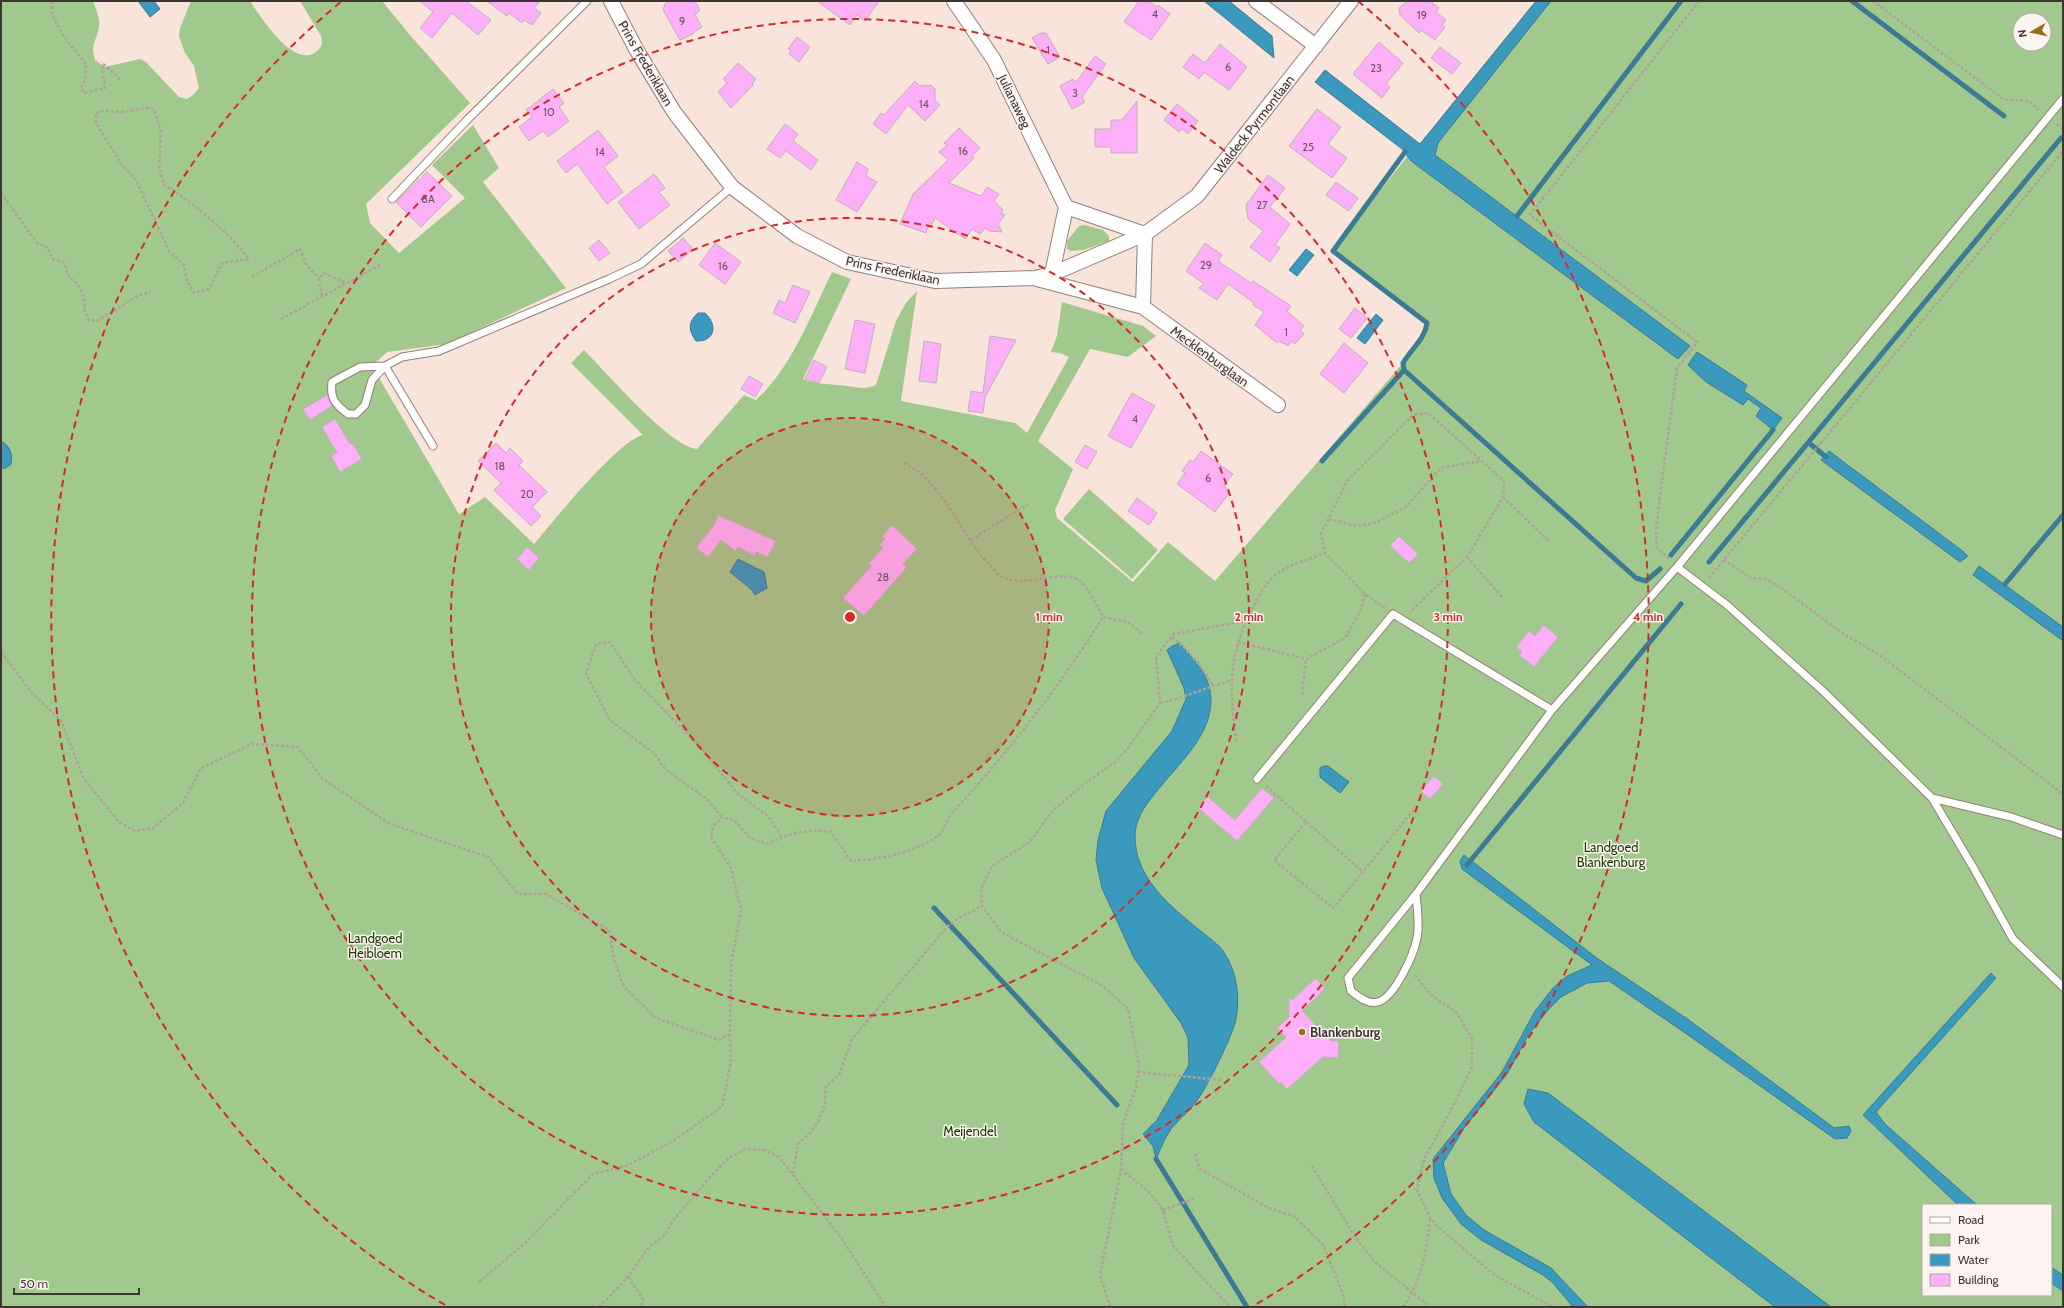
<svg xmlns="http://www.w3.org/2000/svg" width="2064" height="1308" viewBox="0 0 2064 1308" font-family="Cabin,sans-serif">
	<rect width="100%" height="100%" fill="#f8e4db"/>
	<path fill="#a1c88d" fill-rule="evenodd" d="M1 1H93C96 9 100 18 99 26 97 42 90 42 95 60L105 67 140 59 146 62 179 97 187 99 193 95 199 88 194 66 185 53 179 36 180 28 191 1H250C260 16 293 69 316 52 322 47 323 44 321 36L300 1H382L410 35 470 103 366 204 370 223 399 253 465 198 432 165 473 125 499 168 483 182 566 288 447 344 387 352 372 366 459 514 485 497 534 544C553 522 618 440 643 435L571 363 584 350C606 372 670 447 697 449L744 395 756 400C792 367 811 315 832 272L851 279 803 379C816 384 826 384 839 385 853 386 863 391 876 385L896 321 906 303 917 291 901 401 1015 423 1027 433 1069 357 1060 353 1051 352 1057 336 1062 302 1143 326 1156 336 1128 357 1090 349 1038 441 1073 469 1055 510 1057 518 1133 582 1168 542 1215 581 1403 363C1411 348 1425 340 1427 323L1333 251 1409 154 1433 140 1542 1H2063V1307H1V468H6L4 443 1 441ZM2020 20H2044V44H2020ZM1923 1205H2051V1295H1923Z
		M1085 225 1103 230 1109 236V241L1083 250 1071 251 1067 249V241L1079 226Z
		M1089 489 1158 550 1132 579 1063 519Z"/>
	<path fill="#3a99bc" stroke="#3b7b93" d="M138 1H154L160 9 150 17Z
		M1204 1H1229L1272 36 1274 58Z
		M1536 1H1551L1438 143 1435 155 1690 346 1678 359 1411 161 1402 149 1315 82 1325 70 1420 144Z
		M1306 249 1314 255 1297 276 1289 270Z
		M698 313H705C718 325 715 342 696 341 688 330 688 322 698 313Z
		M1376 314 1383 320 1365 344 1357 338Z
		M1697 352 1747 385 1744 391 1782 418 1773 430 1756 416 1761 408 1748 399 1743 405 1706 382 1688 365Z
		M1 441C10 446 13 454 11 464L6 468H1Z
		M1829 451 1960 549 1967 555V557L1960 562 1821 460Z
		M738 559 764 572 767 588 755 595 751 589 730 572Z
		M1979 566 2063 627V641L1973 575Z
		M1180 643C1190 656 1203 668 1208 683 1223 728 1177 764 1153 796 1144 807 1136 819 1135 834 1134 877 1168 904 1198 929 1208 937 1219 944 1225 954 1237 973 1240 997 1236 1019 1233 1035 1208 1085 1198 1099 1190 1112 1175 1121 1168 1134 1163 1141 1160 1151 1156 1159L1153 1146 1143 1134 1157 1120 1189 1065 1188 1038 1181 1023 1134 958 1102 888 1096 860 1098 840 1106 811 1172 731 1186 699 1184 688 1167 650 1172 646Z
		M1324 766H1328L1349 782 1340 793 1320 777V768Z
		M1464 855 1598 959 1689 1020 1834 1128 1849 1126 1851 1131 1847 1138 1835 1139 1681 1030 1609 981 1587 983 1561 997 1548 1010 1529 1034 1507 1074 1464 1128 1443 1163 1451 1194 1466 1215 1484 1230 1551 1268 1588 1307H1573L1553 1283 1543 1275 1481 1240 1461 1224 1442 1198 1434 1178 1433 1159 1502 1072 1535 1011 1553 988 1567 976 1592 965 1462 869 1460 861Z
		M1991 973 1996 978 1876 1112 1885 1124 1977 1205H1958L1863 1115Z
		M1528 1089 1548 1093 1831 1307H1775L1534 1122 1524 1104Z
		M2051 1267 2063 1275V1291L2051 1283Z"/>
	<g fill="none" stroke-linecap="round" stroke-linejoin="round">
		<path stroke="#3b7b93" stroke-width="5" d="M1852 1 2004 116
			M1405 152 1333 251 1427 323C1425 339 1411 349 1403 363L1404 370 1636 578 1646 581 1660 569
			M1517 216 1681 1
			M1809 443 1826 457
			M1322 461 1404 370
			M1671 555 1773 430
			M1709 562 2061 138
			M2005 584 2063 515
			M1467 865 1681 604
			M934 908 1117 1105
			M1156 1159 1247 1307"/>
	</g>
	<path fill="#fdb0f7" stroke="#c0b1bf" d="M420 1H466L491 20 478 35 452 13 432 38 420 28 433 12Z
		M487 1H540L534 8 541 13 532 25 524 20 522 23 509 13 507 16Z
		M669 1H695L700 10 695 15 702 27 694 32 693 34 680 40 663 10 665 4Z
		M817 1H879L865 21 857 15 850 25Z
		M1139 1H1148L1157 7 1158 5 1170 14 1151 40 1124 22Z
		M1408 1H1430L1439 8 1436 12 1446 20 1442 25 1445 27 1435 40 1421 30 1419 33 1400 15 1399 8Z
		M1040 33H1046L1060 57 1048 64 1032 38Z
		M797 37 810 47 799 62 789 54 791 51 788 49Z
		M1379 42 1403 63 1386 84 1390 87 1382 98 1353 74Z
		M1220 44 1247 67 1229 90 1204 72 1199 79 1183 67 1193 54 1205 63Z
		M1440 47 1461 63 1452 74 1431 58Z
		M1095 56 1106 64 1082 97 1085 102 1072 109 1060 86 1073 79 1076 82Z
		M738 63 756 79 752 84 753 85 731 108 718 92 727 83 723 79Z
		M915 81 920 86 931 85 935 89V100L940 105 925 121 908 105 886 134 873 124 881 113 884 115Z
		M553 89 564 103 559 107 569 121 548 137 543 131 529 141 519 127 532 117 526 110Z
		M1137 101V153H1111V147H1095V129H1111V120H1122Z
		M1177 104 1198 121 1188 134 1182 129 1179 132 1164 120Z
		M1317 109 1341 127 1328 144 1347 158 1332 178 1289 146Z
		M785 124 798 134 793 141 818 160 811 170 786 151 780 158 767 149Z
		M959 128 980 148 972 156 974 158 949 183 981 196 987 187 999 194 994 201 1003 210 1001 213 1005 215 998 224 1002 232 989 231 985 228 980 234 972 229 965 239 935 218 930 228 928 227 926 233 900 224 913 194 948 160 939 152 947 145 944 143Z
		M598 130 618 156 604 167 623 192 607 204 577 164 566 173 557 161Z
		M857 162 868 169 866 176 877 182 857 212 836 200Z
		M427 172 452 196 421 227 396 202Z
		M654 174 665 188 659 192 670 205 639 229 618 202Z
		M1268 175 1285 188 1270 207 1290 224 1275 245 1280 248 1270 262 1250 247 1263 231 1248 219 1246 205Z
		M1336 182 1358 198 1349 211 1326 195Z
		M683 238 693 249 678 262 668 251Z
		M599 240 610 253 599 261 589 248Z
		M715 243 741 262 725 284 699 265Z
		M1205 243 1222 255 1218 261 1251 283 1253 281 1291 306 1287 311 1304 326 1300 330 1304 334 1295 344 1292 341 1288 346 1279 341 1277 343 1255 325 1264 312 1253 305 1254 303 1228 284 1217 300 1199 288 1204 284 1186 271Z
		M793 285 810 292 795 323 773 313 779 300 785 303Z
		M1355 308 1367 318 1351 338 1339 329Z
		M855 320 875 324 865 373 845 369Z
		M990 336 1016 340 985 397 983 413 968 411 971 391 983 393Z
		M924 341 941 344 936 383 919 381Z
		M1344 343 1368 363 1344 393 1320 374Z
		M814 360 827 367 819 383 805 379Z
		M749 376 763 384 755 397 741 389Z
		M1132 393 1155 406 1131 448 1108 436Z
		M327 395 332 406 310 420 303 409Z
		M335 419 350 444 352 443 362 459 340 472 331 456 337 453 322 427Z
		M496 443 506 453 510 448 523 461 519 465 547 492 532 507 541 516 531 526 494 490 501 483 478 461Z
		M1085 445 1097 452 1087 469 1075 462Z
		M1201 451 1233 474 1224 485 1230 492 1215 512 1177 484 1185 473 1182 471 1190 460 1193 462Z
		M1137 498 1157 513 1149 525 1128 511Z
		M718 515 776 541 768 557 756 552 755 556 738 547 735 551 721 540 708 557 696 548 714 525Z
		M892 525 917 549 903 564 907 567 864 616 843 598 871 566 868 564 883 548 879 545 885 539 882 536Z
		M1399 536 1418 554 1409 563 1390 546Z
		M527 547 539 558 529 570 517 559Z
		M1544 625 1558 637 1534 667 1519 655 1522 652 1516 647 1529 631 1535 636Z
		M1434 776 1443 784 1430 799 1421 791Z
		M1262 788 1274 798 1237 841 1198 808 1208 797 1235 820Z
		M1316 978 1325 989 1302 1011 1331 1041H1339L1338 1058 1323 1057 1287 1089 1281 1082 1279 1084 1259 1062 1286 1037 1277 1028 1289 1017V997L1292 1000Z"/>
	<g fill="none" stroke-linecap="round" stroke-linejoin="round">
		<defs>
			<path id="service" d="M392 199 466 121 587 1
				M385 366 372 380 365 405 356 414H348C335 404 330 399 332 382L360 367Z
				M433 446 385 366 402 357 439 351 609 279 641 264 732 187
				M1677 567 1727 605 1824 692 1932 798 1973 867 2013 939 2063 987
				M1257 779 1393 614 1552 710
				M1932 798 2011 817 2063 835
				M1416 894C1417 908 1420 925 1417 938 1414 954 1395 997 1378 1002 1368 1005 1358 996 1351 991L1348 978 1416 894 1552 710 1677 567 2063 99"/>
			<path id="minor" d="M611 1 636 49 674 112 732 187 797 236 847 262 935 281 1035 278 1052 274 1145 234 1197 196 1351 1
				M954 1 994 60 1066 207 1052 274
				M1256 1 1316 46
				M1066 207 1145 234
				M1037 279 1143 307 1278 405
				M1143 307 1145 234"/>
		</defs>
		<use href="#service" stroke="#928078" stroke-width="9"/>
		<use href="#minor" stroke="#928078" stroke-width="16"/>
		<path stroke="#afa099" stroke-width="2.5" stroke-dasharray="3 2" stroke-linecap="butt" d="M52 1C49 24 73 47 86 64L85 79 81 88 84 93 105 88C105 79 101 73 103 64L111 70 120 80
			M1873 1 2003 99 2029 101 2039 110
			M146 108 154 109 161 132 159 167 164 185C192 201 229 233 249 259L222 263 209 289 194 293 186 278 184 265 169 251 136 180 122 165 96 123V113L103 111 122 112Z
			M2057 124 2063 129
			M1 193 37 243 48 248 53 259 65 263C67 282 74 277 81 290 87 300 81 307 89 320L97 321 139 295 151 292
			M252 277 300 249 306 264 319 279
			M322 296 319 279 324 273 346 283
			M281 319 382 264
			M904 463C943 481 960 535 989 564 993 568 997 575 1002 577 1027 588 1056 570 1077 579 1087 584 1098 608 1103 617L1128 622 1143 634
			M1503 497 1549 541
			M1329 519 1357 526 1374 523 1405 508 1441 468 1481 461
			M971 540 1028 504
			M1467 557 1502 597
			M1669 559 1657 548 1656 531 1660 495 1677 368 1697 342 1530 215 1699 1
			M1724 560 1751 578 1766 579 1783 589 1842 633 1878 654 2063 794
			M1709 578 2063 151
			M1385 608 1365 594 1325 553 1321 534 1347 481 1413 415 1428 413 1504 481 1503 497 1467 557 1410 612
			M1172 637C1188 650 1203 667 1213 686
			M1238 642 1306 659 1345 638 1360 612 1365 594
			M1 652 31 692 61 721 84 779 119 822 135 831 153 828 183 803 201 768 252 744 298 747 322 778 388 823 488 857 518 894H546L609 930 614 959 624 987 656 1018 719 1040 730 1034 731 964 741 910 731 868 711 837 713 826 722 817 735 821 750 838 767 844C786 835 809 827 831 832L851 861C879 860 914 852 938 836 943 833 948 817 954 811 1009 751 1060 686 1103 617
			M1302 694 1306 659
			M1160 703 1173 700 1231 680
			M1236 741C1229 687 1228 654 1254 605 1260 594 1267 580 1278 573 1291 564 1310 559 1325 553
			M1266 786 1363 872
			M722 817 707 799 665 769 655 754 610 720 586 674 596 644 610 642 635 680 699 746 737 793 768 816 782 837
			M1306 822 1274 860 1333 908 1417 806
			M1415 975 1430 994 1457 1013 1472 1039V1067L1449 1114 1424 1159 1417 1190 1430 1217 1438 1227 1496 1276 1553 1307
			M1138 1072 1221 1080
			M1195 1154 1200 1169 1269 1208 1294 1216 1323 1245 1343 1294 1345 1307
			M1312 1166 1357 1240 1376 1263 1430 1307
			M1121 1169 1148 1191 1163 1210 1173 1246 1230 1307
			M793 1174 798 1144 811 1132 818 1122 825 1105 826 1086 839 1075 852 1039 947 927 957 919 982 906
			M1163 1210 1196 1198
			M628 1277 643 1299 641 1307
			M479 1282 526 1242 593 1174 626 1166 668 1144 722 1107 731 1061 730 1035
			M599 1307 628 1277 649 1247 664 1236 674 1219 712 1175 730 1157 746 1149 764 1150 779 1157 842 1239 886 1307
			M1110 1307 1100 1275 1121 1169 1123 1124 1136 1087 1139 1066 1128 1009 1103 986 1001 932 982 906 981 889 992 866 1030 842 1052 811 1084 784 1114 763 1128 748 1160 703 1156 656 1174 634 1245 621
			M1403 1307C1422 1281 1427 1248 1430 1217"/>
		<use href="#service" stroke="#fff" stroke-width="7"/>
		<use href="#minor" stroke="#fff" stroke-width="14"/>
	</g>
	<circle cx="850" cy="617" r="199" fill="#d62828" fill-opacity=".12"/>
	<g fill="none" stroke="#d62828" stroke-width="2" stroke-dasharray="7 5">
		<circle cx="850" cy="617" r="199"/>
		<circle cx="850" cy="617" r="399"/>
		<circle cx="850" cy="617" r="598"/>
		<path d="M445 1305A798 798 0 0 1 342 1M1358 1A798 798 0 0 1 1255 1305"/>
	</g>
	<circle fill="#986e1b" stroke="#fcf4f0" stroke-width="1.5" cx="1302" cy="1032" r="4"/>
	<g text-anchor="middle" stroke-width="3" stroke-linejoin="round" paint-order="stroke">
		<g font-size="11" fill="#6d5463">
			<text x="1155" y="18">4</text>
			<text x="1422" y="19">19</text>
			<text x="682" y="25">9</text>
			<text x="1048" y="54">1</text>
			<text x="1228" y="71">6</text>
			<text x="1376" y="72">23</text>
			<text x="1075" y="97">3</text>
			<text x="924" y="108">14</text>
			<text x="549" y="116">10</text>
			<text x="1308" y="151">25</text>
			<text x="963" y="155">16</text>
			<text x="600" y="156">14</text>
			<text x="428" y="203">8A</text>
			<text x="1262" y="209">27</text>
			<text x="1206" y="269">29</text>
			<text x="723" y="270">16</text>
			<text x="1286" y="336">1</text>
			<text x="1135" y="423">4</text>
			<text x="500" y="470">18</text>
			<text x="1208" y="482">6</text>
			<text x="527" y="498">20</text>
			<text x="883" y="581">28</text>
		</g>
		<g font-size="13" fill="#3d3532" stroke="#fcf4f0">
			<text transform="translate(646 63) rotate(60)" y="5">Prins Frederiklaan</text>
			<text transform="translate(1015 101) rotate(64)" y="5">Julianaweg</text>
			<text transform="translate(1254 124) rotate(-52)" y="5">Waldeck Pyrmontlaan</text>
			<text transform="translate(893 270) rotate(12)" y="5">Prins Frederiklaan</text>
			<text transform="translate(1210 356) rotate(36)" y="5">Mecklenburglaan</text>
		</g>
		<g font-size="13" fill="#183a00" stroke="#fcf4f0">
			<text x="1611" y="852">Landgoed<tspan x="1611" dy="15">Blankenburg</tspan></text>
			<text x="375" y="943">Landgoed<tspan x="375" dy="15">Heibloem</tspan></text>
			<text x="970" y="1136">Meijendel</text>
		</g>
		<g font-size="13" font-weight="bold" fill="#3d3532" stroke="#fcf4f0" text-anchor="start">
			<text x="1310" y="1037">Blankenburg</text>
		</g>
	</g>
	<circle cx="850" cy="617" r="6" fill="#d62828" stroke="#fcf4f0" stroke-width="2"/>
	<g font-size="12" text-anchor="middle" font-weight="bold" fill="#d62828" stroke="#fcf4f0" stroke-width="3" stroke-linejoin="round" paint-order="stroke">
		<text x="1049" y="621">1 min</text>
		<text x="1249" y="621">2 min</text>
		<text x="1448" y="621">3 min</text>
		<text x="1648" y="621">4 min</text>
	</g>
	<rect width="2064" height="1308" fill="none" stroke="#3d3532" stroke-width="4"/>
	<rect x="1922" y="1204" width="130" height="92" fill="#fcf4f0" stroke="#b0a8a4"/>
	<rect x="1930" y="1217" width="20" height="6" fill="#ffffff" stroke="#b0a8a4"/>
	<text x="1958" y="1224" font-size="12" fill="#3d3532">Road</text>
	<rect x="1930" y="1234" width="20" height="12" fill="#a1c88d" stroke="#b0a8a4"/>
	<text x="1958" y="1244" font-size="12" fill="#3d3532">Park</text>
	<rect x="1930" y="1254" width="20" height="12" fill="#3a99bc" stroke="#b0a8a4"/>
	<text x="1958" y="1264" font-size="12" fill="#3d3532">Water</text>
	<rect x="1930" y="1274" width="20" height="12" fill="#fdb0f7" stroke="#b0a8a4"/>
	<text x="1958" y="1284" font-size="12" fill="#3d3532">Building</text>
	<g transform="translate(2032 32) rotate(261)"><circle r="19" fill="#fcf4f0" stroke="#b0a8a4"/>
	<path d="M0-3L7 15L0 10L-7 15Z" fill="#986e1b"/>
	<text y="-6" font-size="11" font-weight="bold" text-anchor="middle" fill="#3d3532">N</text>
	</g>
	<path d="M14 1288v6h125v-6" fill="none" stroke="#3d3532" stroke-width="2"/>
	<text x="20" y="1288" font-size="12" fill="#3d3532" stroke="#fcf4f0" stroke-width="3" paint-order="stroke">50 m</text>
</svg>
